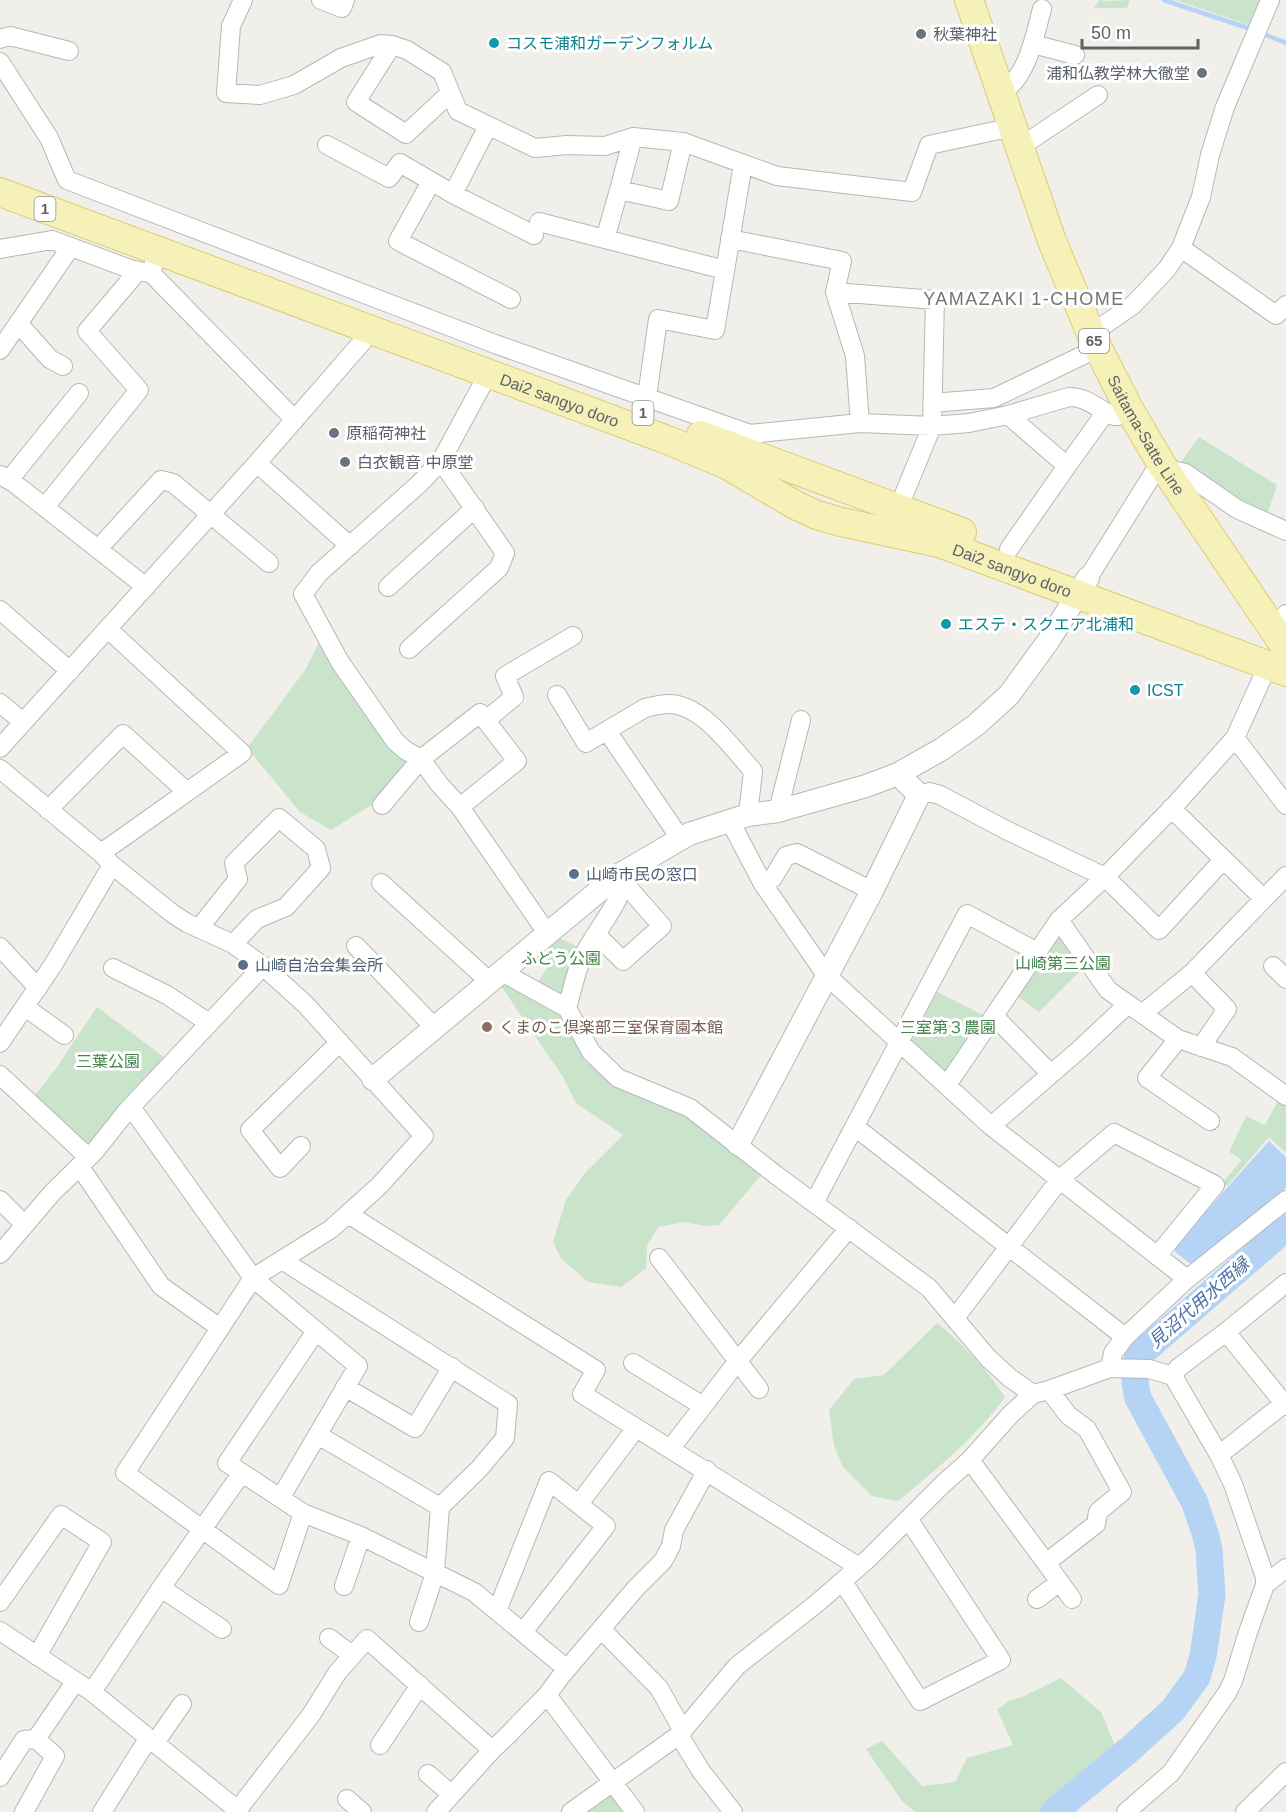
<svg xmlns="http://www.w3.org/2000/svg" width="1286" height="1812" viewBox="0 0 1286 1812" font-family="Helvetica,'Noto Sans JP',sans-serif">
	<rect width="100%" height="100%" fill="#f0efe9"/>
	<path fill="#c9e4cb" d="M1100 0 1104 1 1130 0 1127 8H1094Z
		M1176 0H1262L1252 26Z
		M1199 437 1277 485 1266 518 1239 506 1181 462Z
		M323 635 408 760 394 791 331 830 300 812 252 754 248 747 305 670Z
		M1059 936 1086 965 1039 1012 1019 997Z
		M557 937 582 949 564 995 537 983 547 968 535 957Z
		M501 986H507L560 1008 569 1031 586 1062 610 1076 688 1114 763 1173 719 1225 706 1226 684 1222 658 1227 647 1246 646 1268 621 1287 588 1282 561 1258 553 1242 566 1200 585 1173 623 1135 576 1103 563 1077Z
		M937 992 987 1017 949 1075 912 1041Z
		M97 1007 168 1060 93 1146 85 1148 32 1099 57 1067Z
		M1279 1099 1286 1104V1153L1269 1137 1227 1186 1222 1183 1242 1160 1229 1152 1246 1116 1265 1125Z
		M937 1323C961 1342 989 1372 1005 1397 976 1437 936 1470 898 1501L872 1496 843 1467 834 1446 829 1410 854 1379 884 1375Z
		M1061 1678 1101 1712 1118 1753 1095 1768 1050 1812H915L902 1801 866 1749 882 1741 922 1786 955 1782 967 1758 1013 1745 997 1709 1011 1700 1022 1697Z
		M610 1792 629 1812H581Z"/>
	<path fill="#b4d3f5" d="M1269 1141 1286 1157V1188L1197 1264H1191L1175 1252V1246Z"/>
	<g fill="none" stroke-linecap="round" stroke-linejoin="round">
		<path stroke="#b4d3f5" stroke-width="4.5" d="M1164 0 1251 29
			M1261 33 1286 43"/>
		<path stroke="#b4d3f5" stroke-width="27" d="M1054 1812 1130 1749 1173 1710 1197 1677 1203 1656 1212 1595 1209 1549 1205 1533 1195 1503 1138 1398C1134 1382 1134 1371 1138 1356L1286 1228"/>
		<defs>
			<path id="minor" d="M243 0 231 26 226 93 260 95 294 85 341 58 381 44 392 45 407 50 442 72 458 111 535 148 567 145 605 146 633 137 683 142 777 176 912 192 929 145 1013 127
				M321 0 342 8 345 0
				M0 39 10 36 69 51
				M1033 44 1075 55
				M392 45 356 102 406 134 450 93
				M0 62 49 138 67 180 495 344 750 434 860 423 932 426 969 423 1008 415 1069 397C1088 397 1097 409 1114 416H1118L1128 407
				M1001 93C1028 76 1034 38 1042 9
				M327 145 389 178 400 163 453 194 488 126
				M1020 147 1098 95
				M431 182 398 241 511 299
				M619 190 633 137
				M453 194 534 235
				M539 222 725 270
				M605 239 619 190 669 201 683 142
				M730 239 842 261 835 292 855 356 860 423
				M1181 248 1276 315 1286 305
				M0 249 52 240 130 269 149 273
				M158 250 151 273 295 420
				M835 292 935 300 932 426 898 509
				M18 323 50 359 63 366
				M1091 334 1133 305 1167 269 1181 248 1201 197 1210 155 1225 107 1270 0
				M0 350 70 248
				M488 374 441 461 419 484 319 573 303 594 340 662 395 741 405 750 421 759 439 784 460 807 547 933
				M647 397 658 319 715 330 743 164
				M932 403 994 398 1098 348
				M1008 415 1067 466 1009 549
				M257 463 350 546
				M1067 466 1105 413
				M1167 473 1177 471 1185 473 1237 509 1286 531
				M0 475 14 483 146 587
				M9 480 79 393
				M45 507 139 390 87 331 138 271
				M98 549 161 480 173 483 269 563
				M1088 578 1153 474 1162 465
				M388 587 475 508
				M0 610 70 671
				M1273 629 1286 614
				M409 649 499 568 505 553 441 461
				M557 695 586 743 645 708C653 706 661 704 669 704 702 704 733 749 753 771L748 815
				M0 703 23 722
				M486 720 514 697 505 676 573 636
				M607 731 680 838
				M1235 738 1286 805
				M0 748 257 463 363 341 369 330
				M0 769 101 853 112 865 173 914 187 923 233 944 263 966 306 1005 424 1136 379 1186 331 1229 253 1278 125 1473 279 1585 303 1513
				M919 795 929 792 940 795 1006 830 1105 877 1159 930 1223 860
				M382 805 421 759 480 713 517 761 460 807
				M1171 808 1264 899
				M48 810 123 734 187 792
				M778 811 801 720
				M730 821 763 884 826 975 991 1126 1187 1279
				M101 853 242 753 108 629
				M381 883 489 981
				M763 884 773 878 786 856 797 853 872 891
				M1059 920 1108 990 1178 1039 1232 1057 1286 1096
				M200 927 238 879 234 863 279 818 316 849 321 868 286 907 257 919 233 944
				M597 935 623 961 662 926 625 884
				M356 946 435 1028
				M0 947 38 988
				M1273 966 1286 979
				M113 968 167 995 209 1023
				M500 971 567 1008 591 1052 618 1078 690 1108 776 1175 929 1288 988 1358 1010 1378 1033 1394
				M1192 973 1227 1009 1201 1047
				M25 1007 64 1035
				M567 1008C572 992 575 974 582 958 596 929 622 904 627 870
				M1142 1014 1192 973 1286 876
				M994 1016 1051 1074
				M1178 1039 1147 1078 1210 1121
				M0 1043 53 965 112 865
				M0 1075 88 1157
				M947 1085 1059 920 1105 877 1175 805 1235 738 1268 665
				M131 1107 253 1278 358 1366 281 1497
				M991 1126 1080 1049 1128 1004
				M855 1127 1125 1337
				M301 1146 280 1168 250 1130 340 1042
				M80 1167 161 1286 220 1328
				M0 1200 25 1225
				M814 1203 967 914 1037 952
				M348 1214 596 1370 582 1394 859 1567
				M0 1254 52 1193 95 1151 126 1112 263 966
				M659 1258 759 1389
				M282 1260 508 1404 505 1438 479 1469 440 1507 435 1573 419 1622
				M955 1318 1060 1179 1114 1133 1215 1185 1157 1256
				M316 1331 227 1463 303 1513 361 1536 474 1592 567 1669
				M1226 1332 1286 1406
				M633 1363 703 1406
				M1110 1368 1113 1353 1125 1337 1187 1279 1286 1200
				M345 1387 415 1428 452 1367
				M318 1435 440 1507
				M671 1448 737 1362 849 1228
				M1219 1455 1286 1402
				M970 1460 1046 1563 1096 1524 1098 1512 1122 1492 1087 1429 1068 1415 1049 1390
				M579 1504 636 1428
				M1046 1563 1072 1599
				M843 1582 920 1701 1001 1660 909 1520
				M1265 1585 1286 1568
				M344 1586 361 1536
				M161 1588 222 1629
				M1037 1599 1060 1582
				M0 1602 61 1515 102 1542 37 1656
				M497 1611 549 1481 606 1526 523 1632
				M601 1629 659 1688 683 1731
				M0 1631 92 1692 240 1812
				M329 1638 352 1655
				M92 1692 161 1588 241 1474
				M547 1695 635 1812
				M679 1735 701 1771 733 1812
				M155 1743 182 1704
				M380 1745 420 1685
				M428 1774 451 1794
				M0 1777 24 1740 36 1739
				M347 1799 362 1812
				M24 1812 55 1756 36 1739 75 1682
				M102 1812 148 1739
				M236 1812 311 1715 337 1673 367 1639 492 1750
				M436 1812 492 1750 506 1737 547 1695 561 1676 636 1588 663 1561 671 1546 674 1530 707 1470
				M571 1812 679 1735 737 1666 816 1604 868 1559 943 1484 970 1460 1011 1414 1033 1394 1049 1390 1110 1368 1149 1369 1173 1376 1178 1368 1226 1332 1286 1283
				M1126 1812 1171 1773 1227 1693 1233 1681 1248 1632 1265 1585V1577L1233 1484 1219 1455 1173 1376
				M1245 1812 1286 1772"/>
			<path id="tertiary" d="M373 1079 600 890 617 876 689 834 748 815 778 811 866 786 898 774 942 749 976 725 1009 695 1049 640 1088 578
				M738 1144 872 891 919 795 898 774"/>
			<g id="primary">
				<path id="s1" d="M969 0 1052 241 1091 334 1128 407 1162 465 1286 648"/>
				<path id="s2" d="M0 192 670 441 727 465 797 506 817 515 841 522 939 543 1286 672"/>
				<path d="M701 435 962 532"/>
			</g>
		</defs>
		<use href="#minor" stroke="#b6b7bb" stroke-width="20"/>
		<use href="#tertiary" stroke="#b6b7bb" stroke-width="24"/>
		<use href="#primary" stroke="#e0cb71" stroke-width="30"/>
		<use href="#minor" stroke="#fff" stroke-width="18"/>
		<use href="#tertiary" stroke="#fff" stroke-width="22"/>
		<use href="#primary" stroke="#f5f1b8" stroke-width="28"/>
	</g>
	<g fill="#6b7280" stroke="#fff" stroke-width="2">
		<circle cx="921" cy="34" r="6"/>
		<circle cx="1202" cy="73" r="6"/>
		<circle cx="334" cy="433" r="6"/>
		<circle cx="345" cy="462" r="6"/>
	</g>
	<g fill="#0f9aa8" stroke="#fff" stroke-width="2">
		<circle cx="494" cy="43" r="6"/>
		<circle cx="946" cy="624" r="6"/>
		<circle cx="1135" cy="690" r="6"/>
	</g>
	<g fill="#5c6f8a" stroke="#fff" stroke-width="2">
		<circle cx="574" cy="874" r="6"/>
		<circle cx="243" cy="965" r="6"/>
	</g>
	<circle fill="#8d6e63" stroke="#fff" stroke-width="2" cx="487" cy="1027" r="6"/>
	<g text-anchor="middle" stroke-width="6" stroke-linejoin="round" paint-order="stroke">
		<g fill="#fff" stroke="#909195" stroke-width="1.5">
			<rect x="34.5" y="197" width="21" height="24" rx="4.5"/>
			<rect x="1079" y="329" width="30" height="24" rx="4.5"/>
			<rect x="632.5" y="401" width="21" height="24" rx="4.5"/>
		</g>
		<g font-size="15" font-weight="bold" fill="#606267">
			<text x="45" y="214">1</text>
			<text x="1094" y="346">65</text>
			<text x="643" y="418">1</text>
		</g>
		<g font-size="16" fill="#5b616d" stroke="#fff" text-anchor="start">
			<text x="933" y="40">秋葉神社</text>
			<text x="1190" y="79" text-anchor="end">浦和仏教学林大徹堂</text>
			<text x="346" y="439">原稲荷神社</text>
			<text x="357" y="468">白衣観音 中原堂</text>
		</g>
		<g font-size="16" fill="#0d838f" stroke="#fff" text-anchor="start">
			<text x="506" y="49">コスモ浦和ガーデンフォルム</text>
			<text x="958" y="630">エステ・スクエア北浦和</text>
			<text x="1147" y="696">ICST</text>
		</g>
		<g font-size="16" fill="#606267" stroke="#fff">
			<text dy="6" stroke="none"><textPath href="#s2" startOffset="597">Dai2 sangyo doro</textPath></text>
			<text dy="6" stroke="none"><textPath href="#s1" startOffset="471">Saitama-Satte Line</textPath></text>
			<text dy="6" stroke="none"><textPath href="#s2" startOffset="1083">Dai2 sangyo doro</textPath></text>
		</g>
		<g font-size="16" fill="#4e5e75" stroke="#fff" text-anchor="start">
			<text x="586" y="880">山崎市民の窓口</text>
			<text x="255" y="971">山崎自治会集会所</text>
		</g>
		<g font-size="16" fill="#42844b" stroke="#fff">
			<text x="561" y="964">ふどう公園</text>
			<text x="1063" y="969">山崎第三公園</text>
			<text x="948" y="1033">三室第３農園</text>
			<text x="108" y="1067">三葉公園</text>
		</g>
		<g font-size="16" fill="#785e54" stroke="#fff" text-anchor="start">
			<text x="499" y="1033">くまのこ倶楽部三室保育園本館</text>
		</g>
		<g font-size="18" letter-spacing="1.5" fill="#717479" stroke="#fff">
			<text x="1024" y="305">YAMAZAKI 1-CHOME</text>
		</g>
		<g font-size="18" font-style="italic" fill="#5273a6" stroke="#fff">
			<text transform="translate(1199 1303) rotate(-41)" y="6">見沼代用水西縁</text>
		</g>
	</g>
	<path d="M1082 39v9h116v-9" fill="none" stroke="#606267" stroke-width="3"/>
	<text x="1091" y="39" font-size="18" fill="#606267" stroke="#ffffff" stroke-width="4.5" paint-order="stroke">50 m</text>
</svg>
